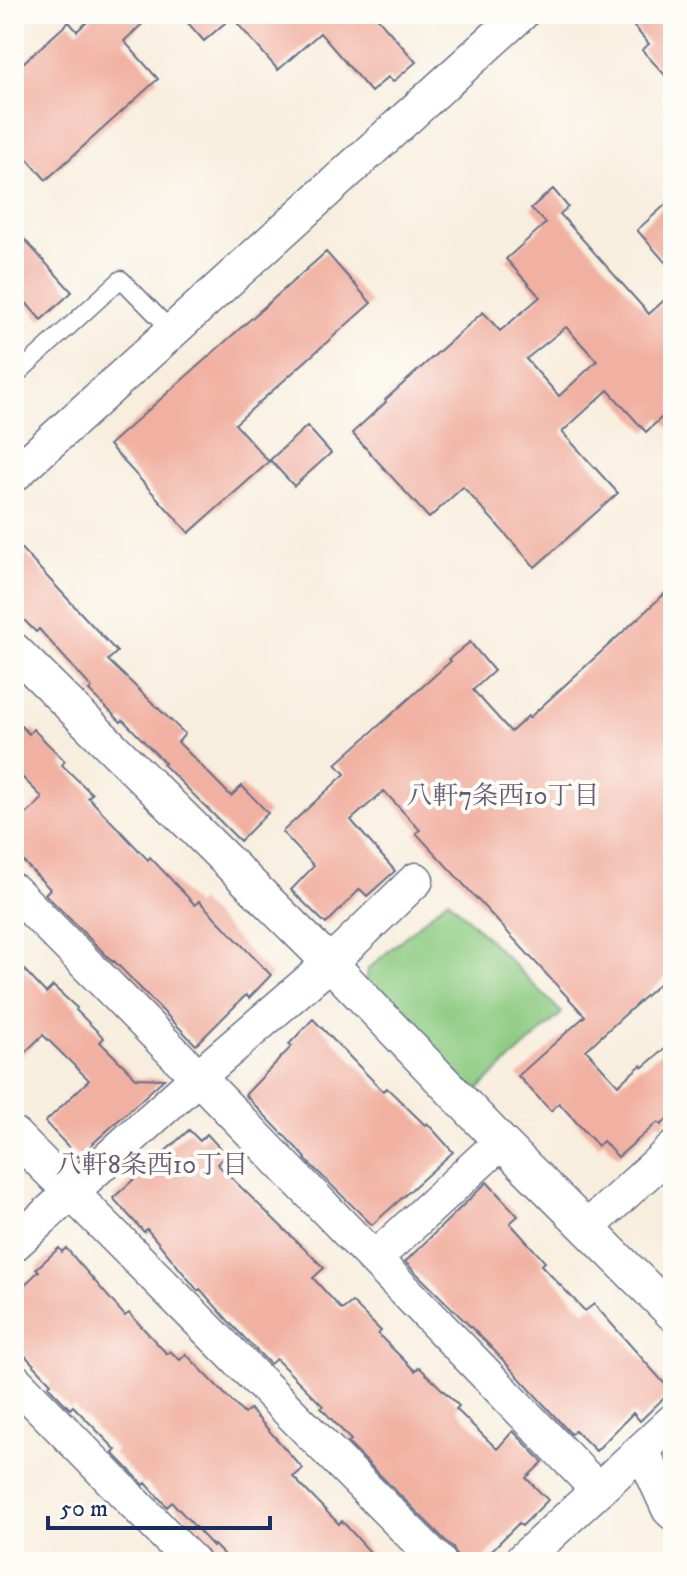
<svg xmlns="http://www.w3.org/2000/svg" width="687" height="1576" viewBox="0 0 687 1576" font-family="'IM FELL DW Pica','Noto Serif JP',serif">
	<rect width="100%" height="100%" fill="#fdfcf7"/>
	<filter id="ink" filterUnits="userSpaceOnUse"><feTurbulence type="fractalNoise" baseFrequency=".0125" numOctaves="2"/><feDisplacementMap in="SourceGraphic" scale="16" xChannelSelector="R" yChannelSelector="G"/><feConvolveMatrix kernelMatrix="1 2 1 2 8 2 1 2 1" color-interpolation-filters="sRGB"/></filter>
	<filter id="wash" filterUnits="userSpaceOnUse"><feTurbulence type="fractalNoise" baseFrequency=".006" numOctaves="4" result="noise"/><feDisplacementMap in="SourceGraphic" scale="32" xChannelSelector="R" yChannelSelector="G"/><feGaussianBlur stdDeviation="1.8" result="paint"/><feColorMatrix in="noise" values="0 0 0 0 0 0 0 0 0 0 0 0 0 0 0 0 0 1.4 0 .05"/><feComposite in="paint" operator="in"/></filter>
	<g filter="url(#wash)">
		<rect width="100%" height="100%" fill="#f8eede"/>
		<path fill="#8dcb81" stroke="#547d70" stroke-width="2" d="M448 899 562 1013 475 1092 366 982 368 969Z"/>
		<g id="blocks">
			<path fill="#f1b1a2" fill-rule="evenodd" d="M96 14H153L124 41 158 79 46 180 14 144V71L69 22 77 31Z
				M180 14H374L416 62 393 82 388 77 371 92 320 33 278 70 232 17 204 41Z
				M623 14H673V84L642 50 649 44Z
				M553 189 568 207 560 214 649 314 673 292V432L661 418 646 432 608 390 562 432 618 493 535 567 463 487 429 518 352 433 386 402 385 400 483 312 500 331 540 297 506 259 546 223 531 208ZM566 327 597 361 559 396 526 359Z
				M673 198V271L637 230Z
				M14 228 72 292 41 320 14 289Z
				M326 252 371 303 235 424 269 462 189 533 109 445Z
				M307 426 331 453 294 486 270 460Z
				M14 541 117 652 108 660 185 734 178 742 231 796 242 786 268 813 240 841 163 764 165 763 123 720 121 722 89 691 92 688 39 629 36 632 14 610Z
				M673 586V971L586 1050 618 1085 641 1065 643 1067 673 1042V1114L661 1125 658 1122 618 1157 603 1141 598 1146 559 1103 551 1111 518 1076 585 1016 416 833 420 830 384 791 351 820 395 871 367 896 360 889 326 924 291 890 314 866 282 832 345 774 336 764 451 661 449 659 470 642 494 671 473 690 511 732 528 716 529 718Z
				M14 719 29 734 33 729 65 761 62 765 92 794 88 797 148 860 150 857 195 905 199 901 271 975 249 998 246 995 196 1045 114 961 113 962 45 894 50 889 14 852V826L42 799 41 796 14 769Z
				M14 959 46 993 53 986 77 1008 76 1010 104 1038 100 1042 136 1078 164 1079 78 1157 45 1122 89 1080 43 1035 14 1063Z
				M313 1019 383 1091 387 1088 425 1125 427 1123 453 1152 372 1225 314 1168 305 1159 306 1158 245 1095 292 1046 289 1044Z
				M189 1130 200 1141 207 1134 226 1155 217 1164 324 1268 313 1278 342 1310 352 1302 381 1331 378 1334 415 1371 419 1367 459 1406 456 1409 497 1449 513 1431 543 1462 526 1478 548 1500 522 1526 519 1523 480 1562 458 1560 453 1548 348 1443 351 1440 321 1408 323 1406 276 1359 270 1364 231 1324 200 1289 198 1291 147 1229 144 1232 113 1198Z
				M487 1182 518 1216 510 1223 545 1262 541 1265 585 1311 594 1304 671 1391 640 1421 633 1413 596 1451 575 1430 571 1434 490 1346 405 1262Z
				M59 1248 62 1252 66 1248 125 1316 129 1313 167 1354 170 1351 180 1360 186 1354 244 1414 250 1409 303 1469 293 1477 339 1524 342 1521 379 1562H231L214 1545 213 1546 172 1502 167 1507 146 1483 144 1485 113 1453 116 1450 73 1406 70 1409 48 1386 51 1383 14 1344V1295L39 1271 36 1269Z"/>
		</g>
	</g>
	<g filter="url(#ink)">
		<use href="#blocks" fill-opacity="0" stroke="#68728b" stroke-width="2"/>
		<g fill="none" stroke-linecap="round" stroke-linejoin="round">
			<defs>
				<path id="service" d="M14 377 121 279 173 332"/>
				<path id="minor" d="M14 475 521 14
					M14 650 330 963 501 1142 673 1314
					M14 891 198 1077 598 1490
					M14 1135 439 1562
					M587 1228 673 1149
					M14 1244 198 1077 330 963 416 880
					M374 1259 501 1142
					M14 1380 192 1562
					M642 1450 669 1509 673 1513
					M520 1562 673 1421"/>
			</defs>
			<use href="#service" stroke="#68728b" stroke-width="19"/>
			<use href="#minor" stroke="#68728b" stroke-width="37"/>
			<use href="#service" stroke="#fff" stroke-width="16"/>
			<use href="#minor" stroke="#fff" stroke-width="34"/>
		</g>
	</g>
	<g text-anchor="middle" stroke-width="8" stroke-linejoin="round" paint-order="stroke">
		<g font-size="26" fill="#665c76" stroke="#fdfcf7">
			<text x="503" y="804">八軒7条西10丁目</text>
			<text x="152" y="1173">八軒8条西10丁目</text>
		</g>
	</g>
	<rect width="687" height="1576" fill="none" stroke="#fdfcf7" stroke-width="48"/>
	<path d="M48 1516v12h222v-12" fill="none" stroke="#1b2f5e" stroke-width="4"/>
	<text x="60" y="1516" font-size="24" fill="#1b2f5e" stroke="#fdfcf7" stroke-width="6" paint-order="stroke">50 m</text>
</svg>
